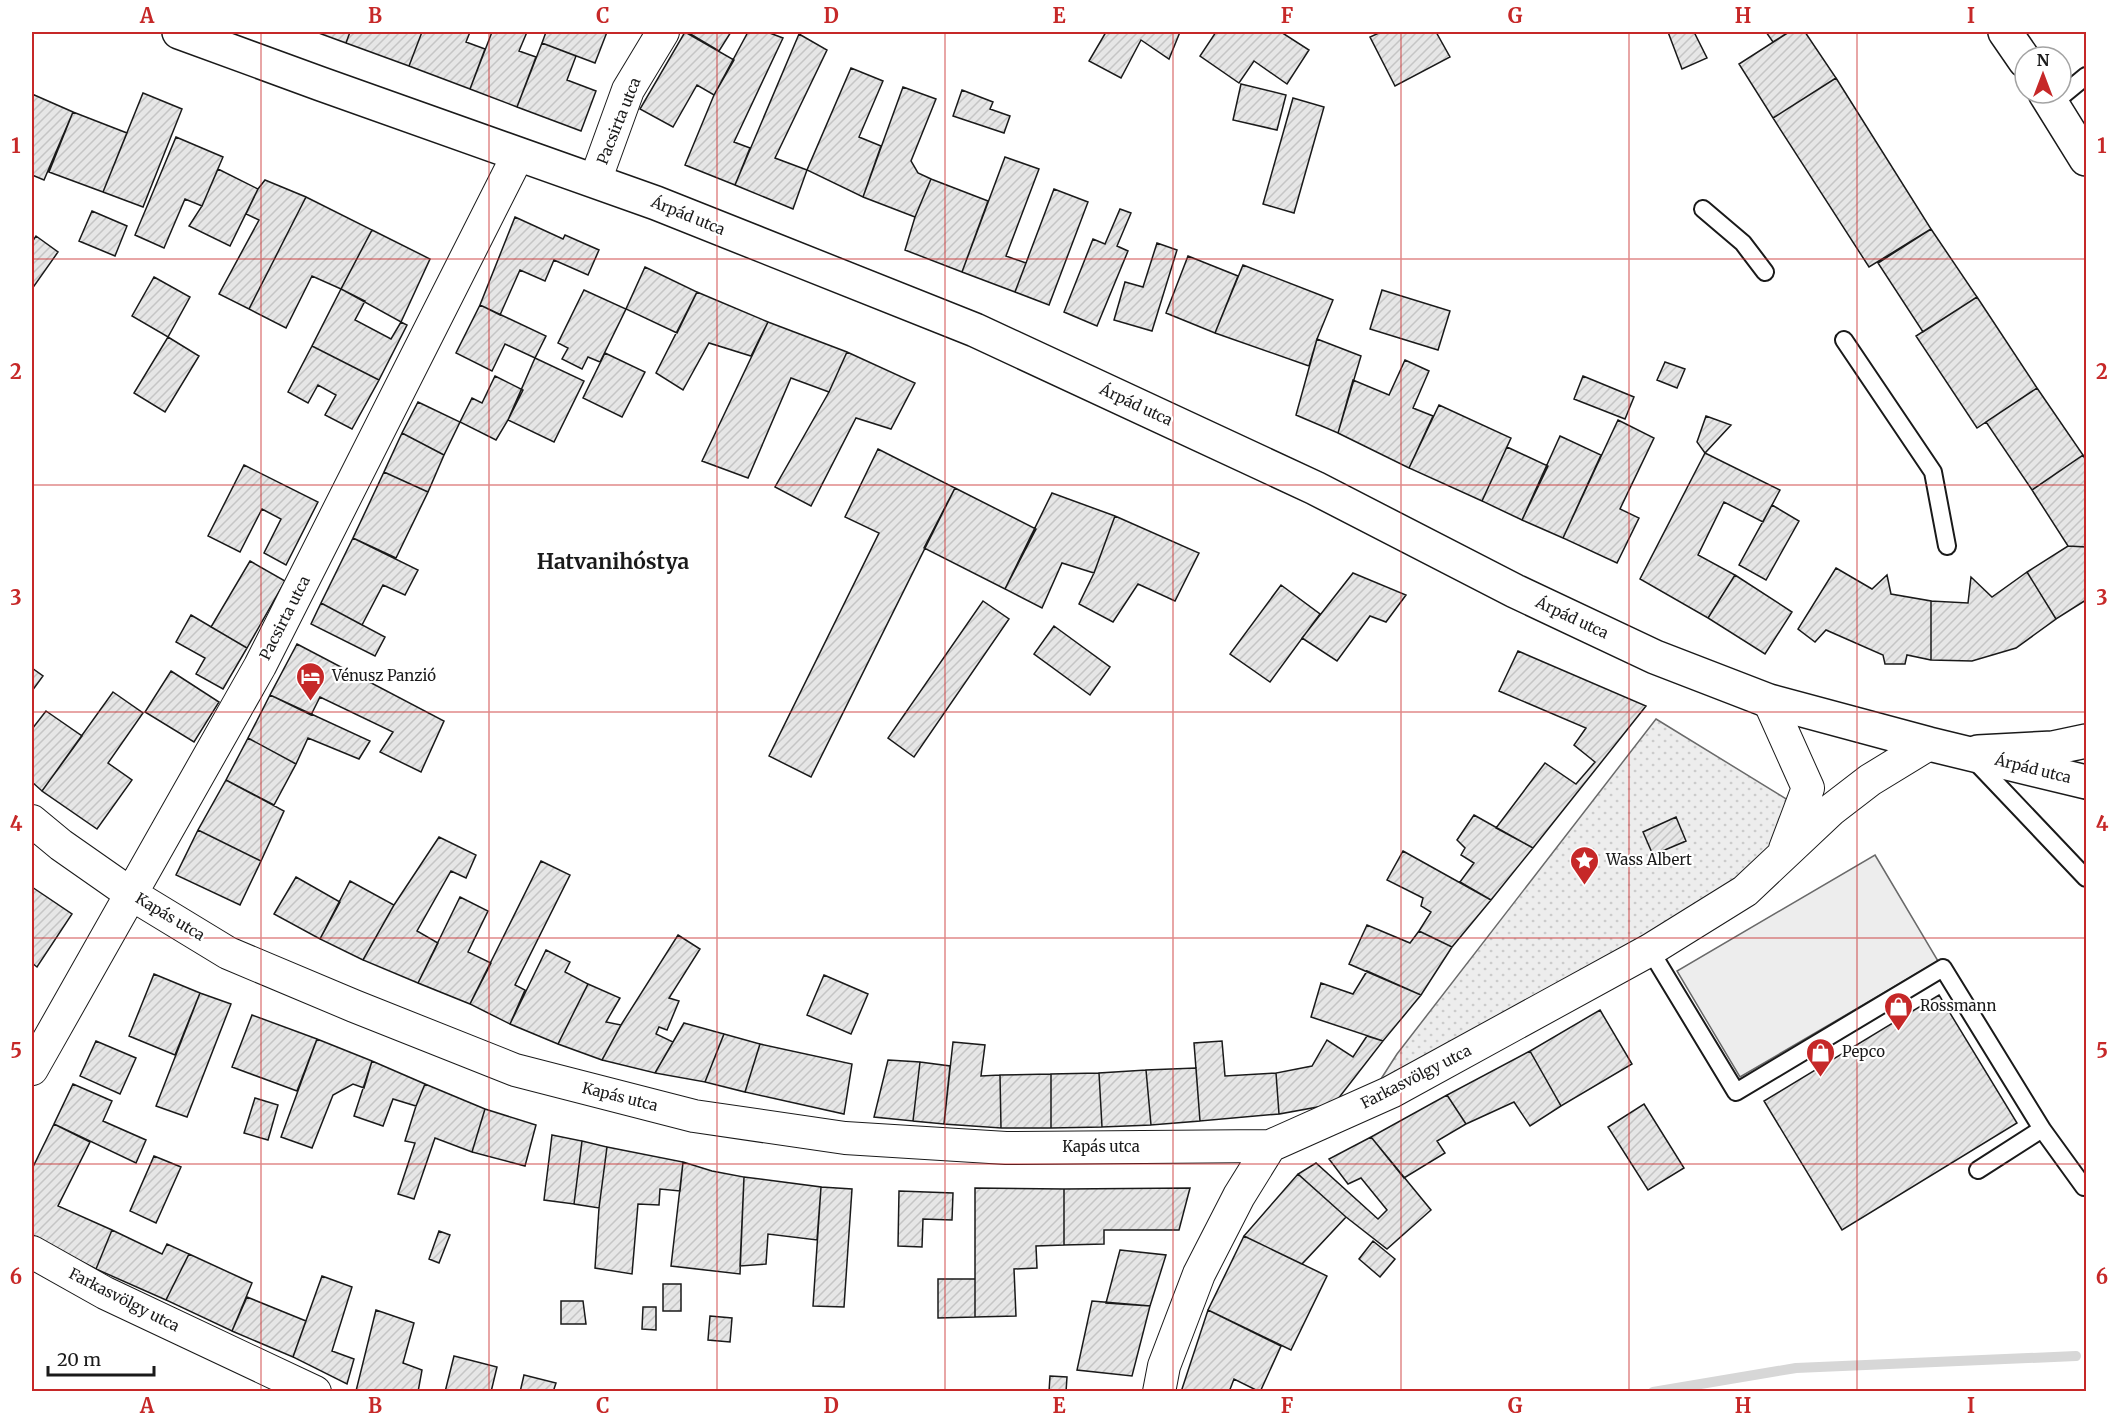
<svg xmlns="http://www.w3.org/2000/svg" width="2118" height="1423" viewBox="0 0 2118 1423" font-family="Merriweather,serif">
	<defs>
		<pattern id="park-dots" width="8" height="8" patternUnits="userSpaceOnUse" patternTransform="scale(1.5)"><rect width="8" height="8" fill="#ededed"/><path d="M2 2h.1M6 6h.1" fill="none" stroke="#cbcbcb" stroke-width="1.8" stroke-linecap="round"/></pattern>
		<pattern id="building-hatch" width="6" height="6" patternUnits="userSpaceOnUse" patternTransform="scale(1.5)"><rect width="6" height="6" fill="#e6e6e6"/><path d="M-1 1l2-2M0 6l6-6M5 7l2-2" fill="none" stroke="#c5c5c5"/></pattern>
	</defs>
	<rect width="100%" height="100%" fill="#fff"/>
	<path fill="url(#park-dots)" stroke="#6a6a6a" stroke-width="1.5" d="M1656 719 1788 800 1768 853 1727 890 1379 1082 1397 1054Z"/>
	<path fill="#ededed" stroke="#6a6a6a" stroke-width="1.5" d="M1875 855 1938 961 1740 1077 1677 971Z"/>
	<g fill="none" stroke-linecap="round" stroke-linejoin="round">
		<path stroke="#d7d7d7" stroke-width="10" d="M1653 1392 1796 1368 2076 1356"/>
	</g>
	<path fill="url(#building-hatch)" stroke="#1a1a1a" stroke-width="1.5" d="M316 32H350L346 43Z
		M350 32H422L409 66 346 43Z
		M422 32H470L466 42 485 49 470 89 409 66Z
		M492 32H527L519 51 536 57 517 107 470 89Z
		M546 32H607L595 63 542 43Z
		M685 32 734 60 714 95 697 85 673 127 640 109Z
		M687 32H731L719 51Z
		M748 32H767L783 38 734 142 750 148 735 185 685 165 714 95Z
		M1106 32H1180L1169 59 1141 40 1121 78 1089 61Z
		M1216 32H1281L1309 50 1287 84 1254 61 1239 83 1200 56Z
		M1381 32H1436L1450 57 1395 86 1370 37Z
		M1668 32H1694L1707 58 1682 69Z
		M1766 32H1789L1773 42Z
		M1789 32H1805L1836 78 1773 118 1739 64Z
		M799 34 827 50 775 158 807 170 793 209 735 185Z
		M542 43 576 56 567 80 596 91 581 131 517 107Z
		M851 68 883 81 859 137 881 146 863 197 807 170Z
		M1836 78 1931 229 1869 267 1773 118Z
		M1241 84 1286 95 1277 130 1233 120Z
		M903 87 936 99 911 161 918 173 931 179 915 217 863 197Z
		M962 90 993 102 990 109 1010 116 1004 133 953 116Z
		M143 93 182 109 143 207 103 192Z
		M32 94 73 112 44 180 32 175Z
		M1293 98 1324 107 1294 213 1263 204Z
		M73 112 127 133 103 192 49 172Z
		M176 137 223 157 202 206 185 199 164 248 135 235Z
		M1005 157 1039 169 1006 256 1026 263 1015 292 962 272Z
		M218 169 258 189 230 246 189 226 202 206Z
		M931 179 988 201 962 272 905 250 915 217Z
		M265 180 306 197 249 309 219 294 259 220 246 214 258 189Z
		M1054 189 1088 202 1049 305 1015 292Z
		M306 197 372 230 341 289 312 276 286 328 249 309Z
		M1120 209 1131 213 1117 246 1128 251 1097 326 1064 312 1093 239 1105 244Z
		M92 211 127 226 115 256 79 241Z
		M515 217 563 239 565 235 599 250 588 275 554 260 545 281 520 270 500 315 480 305Z
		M1931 229 1977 297 1923 332 1878 263Z
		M372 230 430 259 401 322 341 289Z
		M36 236 58 252 32 289V242Z
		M1157 243 1177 250 1152 331 1114 320 1125 282 1143 287Z
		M1188 256 1238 276 1215 333 1166 313Z
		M1243 265 1333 300 1317 339 1309 366 1215 333Z
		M645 267 697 292 677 333 626 309Z
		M154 277 190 297 168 337 132 316Z
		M341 289 365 301 355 320 391 339 401 322 407 325 379 380 312 346Z
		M584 290 626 309 600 362 588 357 582 369 562 359 568 348 558 343Z
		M1382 290 1450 311 1438 350 1370 329Z
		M697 292 768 322 751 356 709 343 683 390 656 373Z
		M1977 297 2037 388 1977 428 1916 336Z
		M480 305 546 336 535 358 505 344 492 371 456 353Z
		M768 322 847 352 829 392 791 378 748 478 702 461Z
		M168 337 199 356 165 412 134 393Z
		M1317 339 1361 356 1338 433 1296 415Z
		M312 346 379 380 352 429 325 415 336 395 318 385 308 403 288 392Z
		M847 352 915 383 891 429 856 418 811 506 775 487 829 392Z
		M605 353 645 372 622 417 583 398Z
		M535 358 584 381 554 442 508 420Z
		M1405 360 1429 371 1413 408 1433 416 1409 468 1338 433 1353 380 1389 395Z
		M1665 362 1685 369 1677 388 1657 380Z
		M495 376 523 390 508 420 496 440 460 422 472 398 482 403Z
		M1583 376 1634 397 1625 419 1574 399Z
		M2037 388 2083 455 2032 490 1986 422Z
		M418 402 460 422 444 455 402 433Z
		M1439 405 1511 438 1482 501 1409 468Z
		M1706 416 1731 425 1705 453 1697 442Z
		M1618 420 1654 438 1620 509 1639 518 1617 563 1563 538Z
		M402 433 444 455 428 492 384 472Z
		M1560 436 1601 455 1563 538 1522 520Z
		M1507 447 1548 466 1522 520 1482 501Z
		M878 449 955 488 811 777 769 756 879 533 845 517Z
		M1705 453 1780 490 1763 522 1724 502 1698 555 1735 575 1708 618 1640 579Z
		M2083 455 2086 461V547L2068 546 2032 490Z
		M244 465 318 502 286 565 264 553 281 519 262 509 240 552 208 536Z
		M384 472 428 492 396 558 353 538Z
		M955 488 1036 529 1005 589 924 548Z
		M1052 493 1115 516 1094 573 1062 563 1042 608 1005 589Z
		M1772 505 1799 521 1766 580 1739 565Z
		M1115 516 1199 553 1175 601 1138 584 1113 622 1079 604 1094 573Z
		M353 538 418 570 405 595 383 585 362 625 321 603Z
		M2068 546 2086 547V600L2056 619 2027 572Z
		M250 561 285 581 247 648 211 627Z
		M1836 568 1872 589 1887 575 1891 594 1931 601V660L1907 655 1905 664H1885L1883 655 1826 630 1815 642 1798 629Z
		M2027 572 2056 619 2016 648 1972 661 1931 660V601L1968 603 1971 577 1992 597Z
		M1353 573 1406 595 1386 622 1370 616 1337 661 1302 638Z
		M1735 575 1792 612 1765 654 1708 618Z
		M1281 585 1320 614 1270 682 1230 654Z
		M983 601 1009 619 914 757 888 738Z
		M321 603 385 637 375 656 311 624Z
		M191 615 247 648 223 689 196 674 205 658 176 642Z
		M1054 626 1110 667 1090 695 1034 654Z
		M297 644 444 721 421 772 380 752 393 732 320 697 311 715 270 695Z
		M1518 651 1646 706 1533 848 1496 828 1545 763 1576 784 1595 762 1574 745 1586 728 1499 691Z
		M32 668 43 676 32 691Z
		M171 671 219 702 194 742 145 712Z
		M113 692 143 713 108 763 132 780 97 829 42 791Z
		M270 695 370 741 359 759 308 738 296 764 248 738Z
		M46 711 82 736 42 791 32 782V729Z
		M248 738 296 764 274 805 226 780Z
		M226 780 284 811 261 861 198 830Z
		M1474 815 1533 848 1491 900 1460 882 1474 863 1461 855 1465 848 1457 840Z
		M1676 817 1686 841 1653 855 1643 832Z
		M198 830 261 861 240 905 176 875Z
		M439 837 476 855 466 878 451 871 417 931 438 943 418 983 363 960 394 905Z
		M1403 851 1491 900 1452 947 1419 931 1431 912 1421 906 1423 898 1387 880Z
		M541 861 570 875 515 985 525 990 510 1024 470 1004Z
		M296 877 340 902 320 939 274 914Z
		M350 881 394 905 363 960 320 939Z
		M32 887 72 914 37 967 32 963Z
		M460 897 488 911 468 952 491 963 470 1004 418 983Z
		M1367 925 1410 943 1419 931 1452 947 1421 995 1349 964Z
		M678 935 700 949 669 998 679 1001 667 1030 659 1027 656 1034 673 1042 655 1073 602 1060 621 1025Z
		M546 950 570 962 565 972 588 984 558 1044 510 1024Z
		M1367 971 1421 995 1383 1041 1311 1017 1321 983 1353 994Z
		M154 974 200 993 175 1055 129 1036Z
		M824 975 868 994 851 1034 807 1015Z
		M588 984 620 998 606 1022 621 1025 602 1060 558 1044Z
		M200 993 231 1004 187 1117 156 1106Z
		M1939 995 2017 1123 1842 1230 1764 1101Z
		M1600 1010 1632 1064 1561 1106 1530 1051Z
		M252 1015 317 1039 297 1091 232 1067Z
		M684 1023 724 1034 705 1082 655 1073Z
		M724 1034 760 1044 745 1092 705 1082Z
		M1367 1036 1383 1041 1334 1104 1279 1114 1276 1073 1312 1066 1327 1040 1353 1057Z
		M317 1039 372 1061 364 1088 353 1084 333 1095 312 1148 281 1137Z
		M96 1041 136 1058 120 1094 80 1076Z
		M1222 1041 1225 1076 1276 1073 1279 1114 1200 1121 1194 1043Z
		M953 1042 985 1045 981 1076 1000 1075 1001 1128 944 1124Z
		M760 1044 852 1064 844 1114 745 1092Z
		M1530 1051 1561 1106 1530 1126 1514 1102 1466 1124 1447 1095Z
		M888 1060 920 1062 913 1121 874 1117Z
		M372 1061 425 1084 416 1106 393 1099 383 1126 354 1116Z
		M920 1062 950 1066 944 1124 913 1121Z
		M1196 1068 1200 1121 1151 1125 1146 1070Z
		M1146 1070 1151 1125 1102 1127 1099 1073Z
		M1099 1073 1102 1127 1051 1128V1074Z
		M1051 1074V1128H1001L1000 1075Z
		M73 1084 112 1101 103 1121 146 1140 136 1163 54 1124Z
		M425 1084 485 1109 472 1152 435 1138 414 1199 398 1194 415 1143 405 1141 416 1106Z
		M1447 1095 1466 1124 1437 1141 1445 1153 1404 1178 1371 1137Z
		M255 1098 278 1105 268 1140 244 1133Z
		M1644 1104 1684 1168 1648 1190 1608 1127Z
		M485 1109 536 1125 525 1166 472 1152Z
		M54 1124 90 1142 58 1206 112 1230 96 1269 32 1237V1169Z
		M552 1135 582 1141 574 1204 544 1200Z
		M1371 1137 1431 1210 1387 1249 1346 1217 1298 1174 1316 1163 1378 1219 1387 1210 1361 1178 1348 1184 1329 1159Z
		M582 1141 607 1147 599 1208 574 1204Z
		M607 1147 683 1162 680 1191 660 1189 659 1205 638 1204 632 1274 595 1268 599 1208Z
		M154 1156 181 1167 156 1223 130 1211Z
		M683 1162 712 1171 744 1177 740 1274 671 1266Z
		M1298 1174 1346 1217 1302 1264 1244 1236Z
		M744 1177 821 1187 817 1240 768 1234 766 1264 740 1266Z
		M821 1187 852 1189 844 1307 813 1306Z
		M975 1188 1064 1189V1245L1036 1246 1037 1268 1014 1269 1016 1316 975 1317Z
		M1190 1188 1179 1230H1104V1244L1064 1245V1189Z
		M899 1191 953 1193 952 1220 923 1219 922 1247 898 1246Z
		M112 1230 162 1254 167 1244 189 1254 166 1300 96 1269Z
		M439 1231 450 1235 439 1263 429 1259Z
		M1244 1236 1327 1276 1291 1350 1208 1310Z
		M1373 1241 1395 1259 1380 1277 1359 1259Z
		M1120 1250 1166 1255 1150 1306 1106 1303Z
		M189 1254 252 1283 232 1331 166 1300Z
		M322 1276 352 1287 332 1351 354 1359 347 1384 293 1357Z
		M938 1279H975V1317L938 1318Z
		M663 1284H681V1311H663Z
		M247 1297 306 1321 293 1357 232 1331Z
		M561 1301H583L586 1324H561Z
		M1092 1301 1150 1306 1132 1376 1077 1370Z
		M643 1307H656V1330L642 1329Z
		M376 1310 414 1323 403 1363 422 1370 418 1392 356 1391Z
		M1208 1310 1281 1346 1260 1392 1234 1379 1229 1392H1181Z
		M710 1316 732 1318 730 1342 708 1340Z
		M454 1356 497 1367 491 1392H445Z
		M524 1375 556 1383 553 1392H520Z
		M1050 1376 1067 1377 1066 1392H1049Z"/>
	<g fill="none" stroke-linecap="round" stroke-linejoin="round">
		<defs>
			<path id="lane" d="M2052 104 2086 76
				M1703 209 1743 243 1765 272
				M1844 340 1933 472 1947 546
				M1974 760 2086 878
				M1650 950 1736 1092 1943 968 2042 1129 2084 1187H2086
				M1978 1170 2042 1129"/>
			<path id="street" d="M595 181 628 90 663 32
				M1769 701 1808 788 1785 849
				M32 821 61 845 131 894 228 953 354 1006 515 1070 694 1116 845 1138 1006 1148 1270 1146
				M32 1069 260 666 518 155
				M32 1252 105 1293 315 1392
				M1159 1392 1164 1366 1199 1274 1239 1196 1270 1146 1391 1092 1650 950 1745 891 1831 810 1870 780 1929 744"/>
			<path id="secondary" d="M2005 32 2025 61
				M2045 93 2086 159
				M1978 752 2053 748 2086 741"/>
			<path id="primary" d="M179 32 321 84 656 203 975 330 1315 488 1515 591 1655 657 1769 701 1929 744 2086 782"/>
		</defs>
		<use href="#lane" stroke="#1a1a1a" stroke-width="20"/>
		<use href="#street" stroke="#1a1a1a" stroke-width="34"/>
		<use href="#secondary" stroke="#1a1a1a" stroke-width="36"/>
		<use href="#primary" stroke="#1a1a1a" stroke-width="36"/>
		<use href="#lane" stroke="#fff" stroke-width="16"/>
		<use href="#street" stroke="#fff" stroke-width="32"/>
		<use href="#secondary" stroke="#fff" stroke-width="33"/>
		<use href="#primary" stroke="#fff" stroke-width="33"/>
	</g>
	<path fill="none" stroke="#c62828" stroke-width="1.5" stroke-opacity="0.55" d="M261 32V1392M489 32V1392M717 32V1392M945 32V1392M1173 32V1392M1401 32V1392M1629 32V1392M1857 32V1392M32 259H2086M32 485H2086M32 712H2086M32 938H2086M32 1164H2086"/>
	<defs>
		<symbol id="hotel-pin" viewBox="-11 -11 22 30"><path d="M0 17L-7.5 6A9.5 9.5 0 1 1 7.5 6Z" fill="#c62828" stroke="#fff"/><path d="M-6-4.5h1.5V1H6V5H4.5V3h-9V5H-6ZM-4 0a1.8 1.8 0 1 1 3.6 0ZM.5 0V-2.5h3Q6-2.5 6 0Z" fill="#fff"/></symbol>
		<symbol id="sight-pin" viewBox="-11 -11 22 30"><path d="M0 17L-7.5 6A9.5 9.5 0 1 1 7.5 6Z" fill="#c62828" stroke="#fff"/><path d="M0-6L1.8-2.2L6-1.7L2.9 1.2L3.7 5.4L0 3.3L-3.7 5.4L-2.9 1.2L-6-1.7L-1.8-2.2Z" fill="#fff"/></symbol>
		<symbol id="shop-pin" viewBox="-11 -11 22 30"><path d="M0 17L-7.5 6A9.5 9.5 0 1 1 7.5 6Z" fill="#c62828" stroke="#fff"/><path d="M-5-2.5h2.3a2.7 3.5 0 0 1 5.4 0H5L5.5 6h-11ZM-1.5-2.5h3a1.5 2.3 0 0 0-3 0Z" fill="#fff"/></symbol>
	</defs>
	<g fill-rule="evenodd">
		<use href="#hotel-pin" x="294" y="660" width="33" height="45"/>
		<use href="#sight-pin" x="1568" y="844" width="33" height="45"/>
		<use href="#shop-pin" x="1882" y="990" width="33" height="45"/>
		<use href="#shop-pin" x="1804" y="1036" width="33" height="45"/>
	</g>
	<g text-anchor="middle" stroke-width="4.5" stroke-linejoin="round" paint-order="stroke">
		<g font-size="15" fill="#1a1a1a" stroke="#fff">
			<text transform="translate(619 121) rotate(-68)" y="5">Pacsirta utca</text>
			<text transform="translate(688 216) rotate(22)" y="5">Árpád utca</text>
			<text transform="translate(1136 405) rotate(25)" y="5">Árpád utca</text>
			<text transform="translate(285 618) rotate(-63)" y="5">Pacsirta utca</text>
			<text transform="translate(1572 618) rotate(25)" y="5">Árpád utca</text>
			<text transform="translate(2033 769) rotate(14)" y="5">Árpád utca</text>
			<text transform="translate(170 917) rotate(31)" y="5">Kapás utca</text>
			<text transform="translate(1416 1077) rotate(-27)" y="5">Farkasvölgy utca</text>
			<text transform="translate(620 1097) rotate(14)" y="5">Kapás utca</text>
			<text x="1101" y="1152">Kapás utca</text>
			<text transform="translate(124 1300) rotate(27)" y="5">Farkasvölgy utca</text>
		</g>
		<g font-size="15" fill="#1a1a1a" stroke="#fff" text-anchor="start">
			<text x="332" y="681">Vénusz Panzió</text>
			<text x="1606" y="865">Wass Albert</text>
			<text x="1920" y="1011">Rossmann</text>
			<text x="1842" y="1057">Pepco</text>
		</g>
		<g font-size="21" font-weight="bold" fill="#1a1a1a" stroke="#fff">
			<text x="613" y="569">Hatvanihóstya</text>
		</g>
	</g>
	<rect width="2118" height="1423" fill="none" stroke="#ffffff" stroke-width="66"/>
	<g transform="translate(2043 75)"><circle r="28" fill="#ffffff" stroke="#a3a3a3" stroke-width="1.5"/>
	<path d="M0-4.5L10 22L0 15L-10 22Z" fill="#c62828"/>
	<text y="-9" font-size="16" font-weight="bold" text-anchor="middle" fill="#1a1a1a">N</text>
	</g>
	<path d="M48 1366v9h106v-9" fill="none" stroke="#1a1a1a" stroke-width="3"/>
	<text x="57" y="1366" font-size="18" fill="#1a1a1a" stroke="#ffffff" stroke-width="4.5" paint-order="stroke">20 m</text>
	<rect x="33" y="33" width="2052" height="1357" fill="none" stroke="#c62828" stroke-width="2"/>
	<g font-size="20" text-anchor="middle" font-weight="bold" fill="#c62828">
		<text x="147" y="23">A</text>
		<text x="375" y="23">B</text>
		<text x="603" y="23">C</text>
		<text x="831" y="23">D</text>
		<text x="1059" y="23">E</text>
		<text x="1287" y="23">F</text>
		<text x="1515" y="23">G</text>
		<text x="1743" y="23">H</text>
		<text x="1971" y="23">I</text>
		<text x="16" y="153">1</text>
		<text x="2102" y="153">1</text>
		<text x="16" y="379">2</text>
		<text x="2102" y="379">2</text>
		<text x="16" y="605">3</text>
		<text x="2102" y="605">3</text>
		<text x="16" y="831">4</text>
		<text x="2102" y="831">4</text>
		<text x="16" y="1058">5</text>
		<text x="2102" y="1058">5</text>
		<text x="16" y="1284">6</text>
		<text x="2102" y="1284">6</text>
		<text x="147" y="1413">A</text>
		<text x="375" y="1413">B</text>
		<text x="603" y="1413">C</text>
		<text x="831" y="1413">D</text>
		<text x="1059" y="1413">E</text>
		<text x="1287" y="1413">F</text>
		<text x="1515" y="1413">G</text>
		<text x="1743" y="1413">H</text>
		<text x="1971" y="1413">I</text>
	</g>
</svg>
